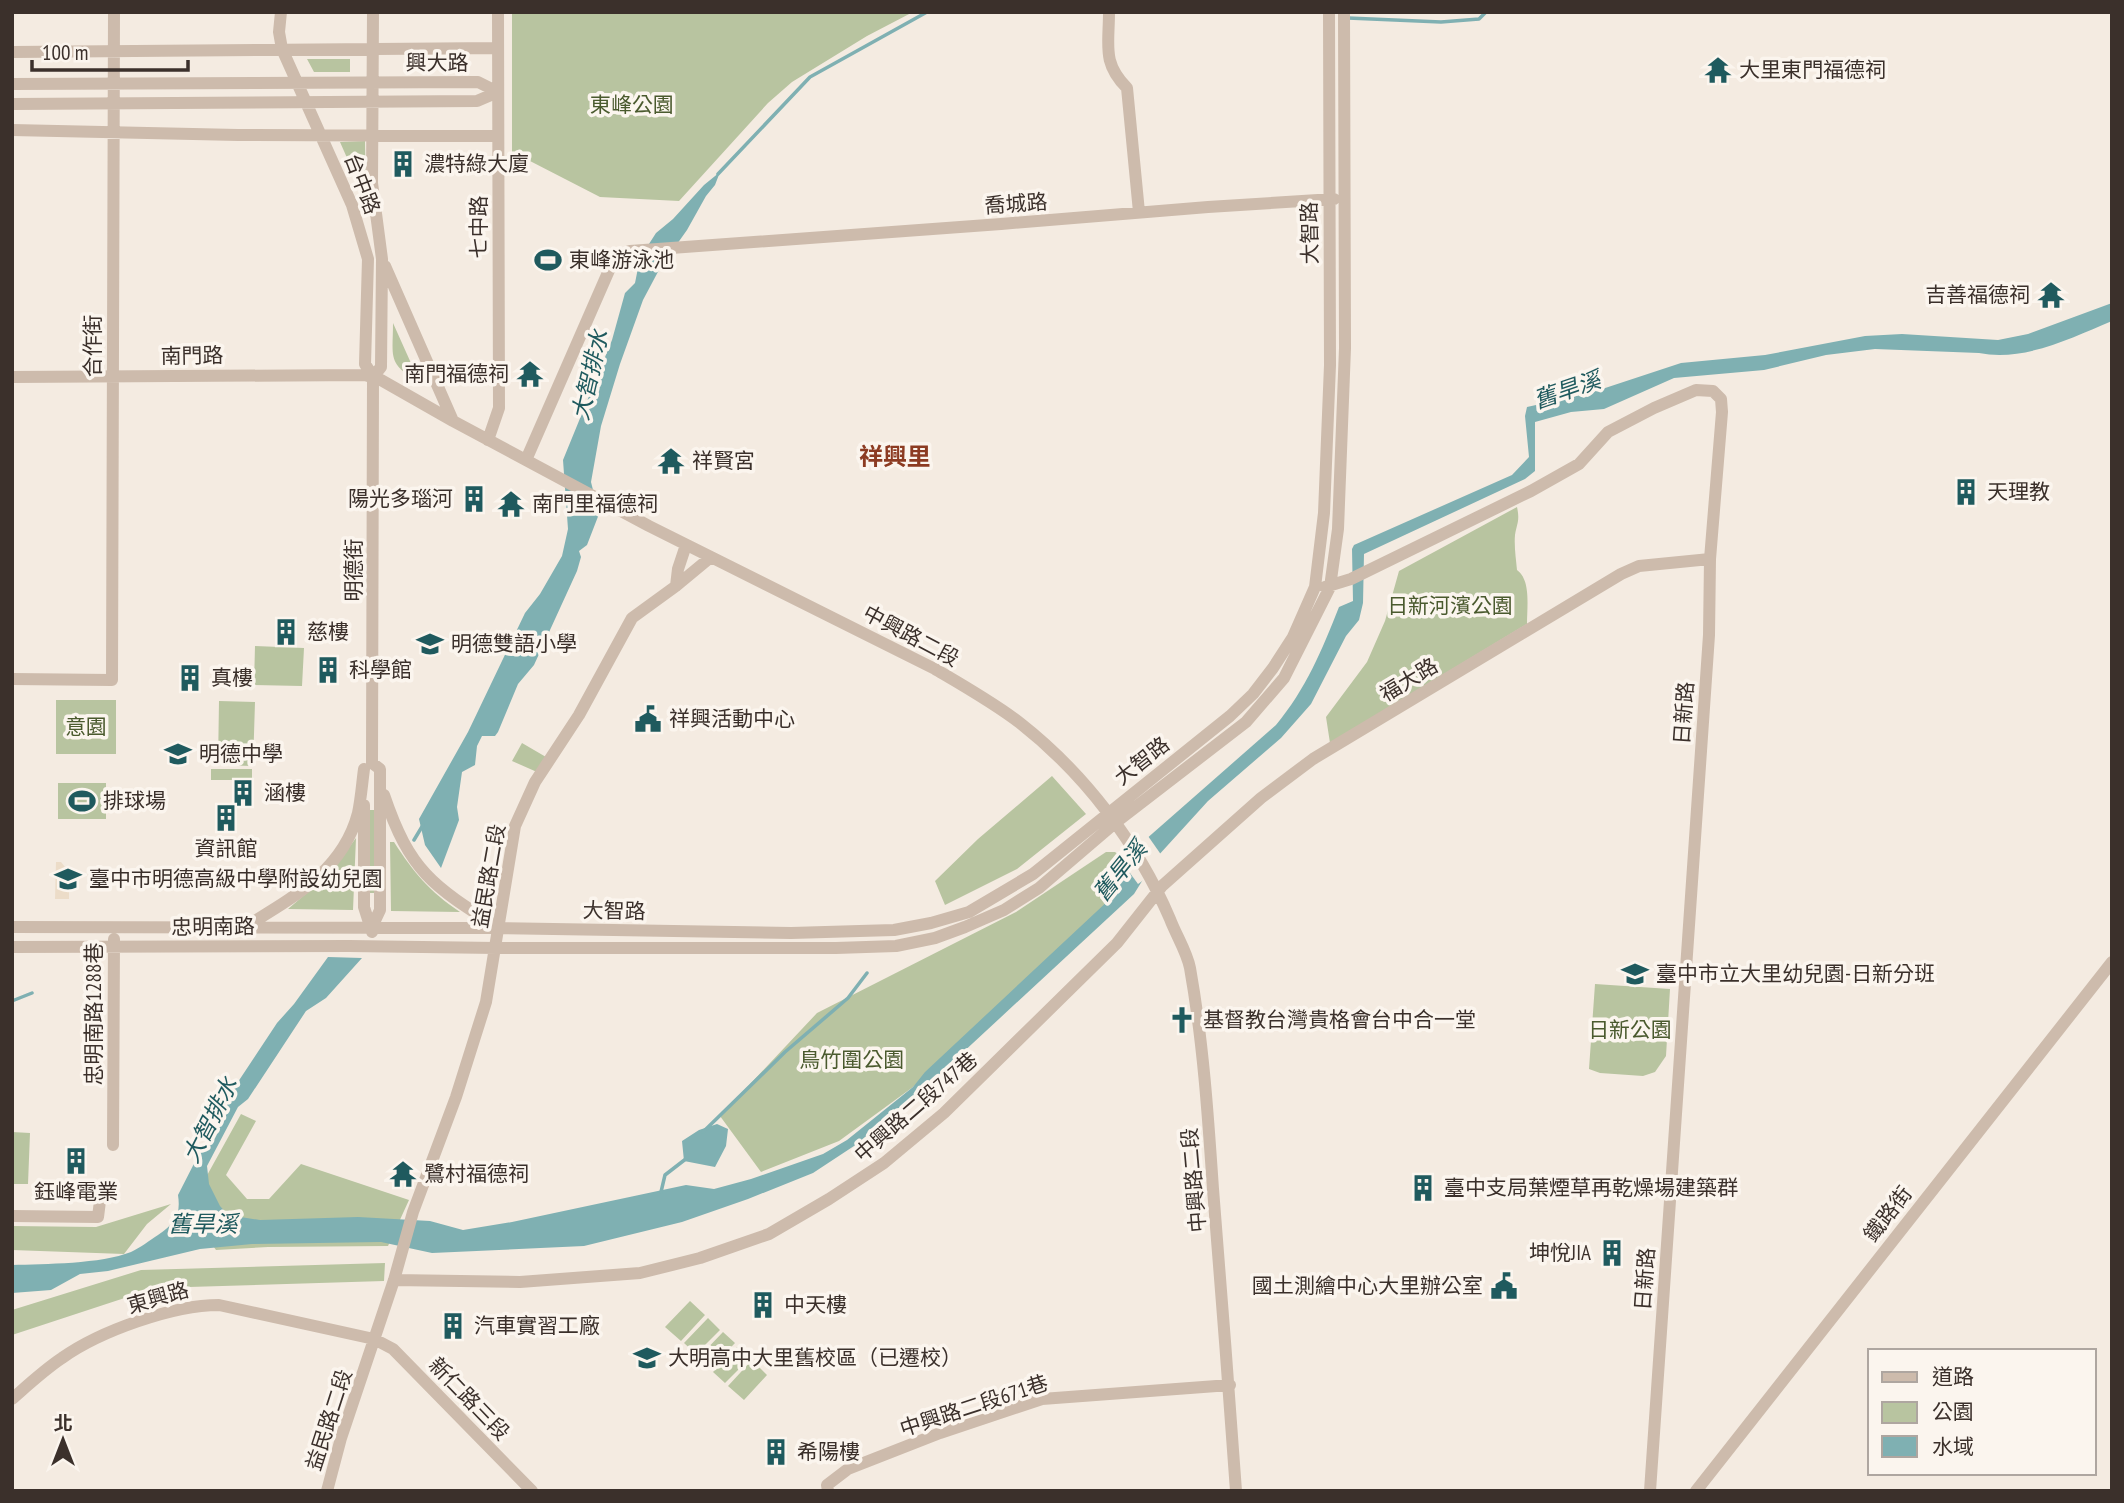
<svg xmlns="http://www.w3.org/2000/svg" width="2124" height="1503" viewBox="0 0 2124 1503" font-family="'PT Sans Narrow','Noto Sans TC',sans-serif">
	<rect width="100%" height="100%" fill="#f4ebe1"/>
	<path fill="#b8c4a0" d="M512 12H913L867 36 792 82 768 103 679 201 600 197 530 161H512Z
		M307 59H350V72H314Z
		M365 141 366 201 340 142Z
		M393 323 419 381 418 382C387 363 393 357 393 323Z
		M1517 507C1520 521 1517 523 1515 535 1514 546 1516 559 1517 570 1531 580 1527 607 1527 624L1330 743 1326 717 1367 662 1385 621 1399 571Z
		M255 646 304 648 302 686 254 685Z
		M56 700H116V754H56Z
		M219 701 255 702 253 766 218 765Z
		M522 743 546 757 537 772 512 761Z
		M211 769H252V780H211Z
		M1052 776 1086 814 1017 869 945 905 935 881 978 839Z
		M58 783H106V819H58Z
		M367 810H378L377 893H367Z
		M356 838 353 910 288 909 329 874Z
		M390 842H394C414 873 429 891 460 912L391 911Z
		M1106 852H1115L1123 858V883L1101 913 913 1087 839 1141 761 1172 720 1116 817 1013 1016 912Z
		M1595 984 1670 989 1666 1056 1655 1072 1643 1076 1600 1073 1589 1069Z
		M241 1114 256 1121 226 1175 247 1199H269L301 1164 409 1200 388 1246 268 1247 216 1250 194 1219 205 1179Z
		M12 1132 30 1133 28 1184H12Z
		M171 1204 147 1224 124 1254 12 1250V1226L96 1227Z
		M385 1263 384 1281 155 1288 12 1335V1310L141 1270Z
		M690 1301 705 1315 681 1341 665 1327Z
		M708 1318 720 1330 696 1354 684 1343Z
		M723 1332 735 1343 711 1368 699 1357Z
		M737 1347 749 1359 725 1383 713 1372Z
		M752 1360 767 1375 744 1400 728 1386Z"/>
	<path fill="#ecdcc8" d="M56 862H61L69 872V899H55Z"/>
	<path fill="#7fb0b2" d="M720 172 715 185 706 196 687 230 660 268 643 300 620 364 601 426 591 482 599 514 587 545 579 551 581 557 577 571 534 665 518 684 498 732 495 736H482L477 746 475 765 462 772 457 807 459 820 441 868 425 845 419 819 468 732 525 613 540 594 562 556 568 529 563 460 612 340 625 293 635 283 640 258 656 233 673 219 704 185Z
		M2112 303V321C2071 338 2024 362 1979 353L1875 349 1826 355 1764 370 1674 378 1604 409 1571 412 1535 422V471L1525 479 1364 554 1363 603 1359 620 1346 636 1311 704 1281 738 1208 801 1157 857 1134 894 919 1093 854 1146 813 1173 748 1199 682 1222 584 1246 432 1253 381 1242 252 1244 200 1249 108 1271 80 1274 51 1290 12 1293V1265C45 1264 101 1264 131 1252 140 1248 150 1240 158 1235 175 1223 181 1215 178 1195L228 1097 277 1023 294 1004 328 957 362 958 326 998 306 1011 248 1099 238 1107 207 1166 209 1184 220 1206 228 1215 260 1220 358 1217 430 1221 463 1230 512 1222 686 1185 714 1189 751 1179 823 1154 847 1140 913 1087 925 1072 1111 898 1120 862 1276 725C1306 689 1322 650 1339 607L1353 601 1352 549 1354 545 1512 475 1529 457 1525 416 1527 407 1590 393 1681 363 1765 355 1865 336 1902 334 1998 340 2028 334Z
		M717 1124 728 1129 726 1146 715 1167 684 1161 682 1141 699 1130Z"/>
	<path fill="#f4ebe1" d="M1148 836 1162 856 1148 877 1138 884 1119 858Z"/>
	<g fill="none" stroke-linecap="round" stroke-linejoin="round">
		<path stroke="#7fb0b2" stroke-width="3.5" d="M1348 18 1441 22 1479 19 1486 12
			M718 174 810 77 927 12
			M414 840 423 825
			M12 1001 32 993
			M703 1132 785 1052 848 998 867 973
			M661 1192 665 1175 687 1158"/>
		<path stroke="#cdbbac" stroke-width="12" d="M281 12 279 32 282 49 352 205 368 259 365 364 373 377
			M1109 12C1109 46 1102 63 1127 88L1139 212
			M12 52 498 48
			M12 84 478 82 498 92
			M12 104 477 101 498 92
			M12 130 238 135 498 136
			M385 266 453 421
			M12 377 365 375 381 380 453 421 649 526 935 669C964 686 994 703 1020 723 1085 774 1138 844 1170 919 1176 935 1187 952 1190 968 1203 1041 1208 1115 1213 1189 1221 1290 1229 1390 1236 1491
			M373 377 381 367 382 259 372 183 373 12
			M488 440 499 408 498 12
			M526 460 610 268 618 255 630 251 1001 224 1208 207 1334 199
			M676 586 678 569 686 545
			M1325 587 1351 579 1531 491 1579 464 1608 432 1654 408 1696 390 1713 391 1721 399 1722 412 1710 559 1709 635 1650 1491
			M12 679 112 680 114 12
			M384 795C410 872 433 886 499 928
			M364 805V907L372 932
			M12 927 499 928 791 933 894 930 931 923 969 912 1033 874 1230 716 1253 694 1273 668 1293 637 1315 587 1324 513 1330 365 1329 12
			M245 927C292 898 343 871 358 813 361 799 362 784 364 769
			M372 927 380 910V769L372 763 373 377
			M12 947 349 946 496 948H836L896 946 935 938 965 927 1004 910 1039 888 1115 823 1246 722 1284 678 1330 587 1338 529 1345 348 1344 12
			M113 1145 114 939
			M12 1216 98 1217 100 1201
			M394 1280 520 1282 640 1273 700 1258 769 1234 829 1199 884 1163 944 1113 1117 943 1162 886 1261 798 1313 759 1621 574 1639 566 1710 559
			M12 1399C28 1385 44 1370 62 1358 100 1331 173 1305 219 1305L374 1339 393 1349 532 1491
			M327 1491 341 1438 394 1280 413 1212 456 1097 486 1002 515 826 535 782 579 715 632 618 676 586 711 557
			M828 1491 827 1485 848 1469 940 1433 1042 1399 1230 1385
			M1696 1491 2112 962"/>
	</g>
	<defs>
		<symbol id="temple-bare" viewBox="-9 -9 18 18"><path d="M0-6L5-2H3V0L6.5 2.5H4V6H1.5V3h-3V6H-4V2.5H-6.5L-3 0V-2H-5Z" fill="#1f5a5e" stroke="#fbf5ee" stroke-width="2.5" paint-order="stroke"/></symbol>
		<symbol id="building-bare" viewBox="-9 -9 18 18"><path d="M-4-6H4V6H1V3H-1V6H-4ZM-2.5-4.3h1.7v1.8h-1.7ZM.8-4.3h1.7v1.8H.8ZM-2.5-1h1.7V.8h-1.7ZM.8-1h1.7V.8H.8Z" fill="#1f5a5e" stroke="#fbf5ee" stroke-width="2.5" paint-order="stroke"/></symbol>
		<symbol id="stadium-bare" viewBox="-9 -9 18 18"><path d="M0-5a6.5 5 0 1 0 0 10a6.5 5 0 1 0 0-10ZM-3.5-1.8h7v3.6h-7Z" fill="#1f5a5e" stroke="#fbf5ee" stroke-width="2.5" paint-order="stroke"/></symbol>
		<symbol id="school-bare" viewBox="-9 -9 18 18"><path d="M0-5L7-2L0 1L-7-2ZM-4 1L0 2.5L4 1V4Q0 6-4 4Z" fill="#1f5a5e" stroke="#fbf5ee" stroke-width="2.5" paint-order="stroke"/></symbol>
		<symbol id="civic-bare" viewBox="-9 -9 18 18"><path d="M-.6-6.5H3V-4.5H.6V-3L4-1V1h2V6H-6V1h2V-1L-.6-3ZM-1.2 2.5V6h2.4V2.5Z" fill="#1f5a5e" stroke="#fbf5ee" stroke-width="2.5" paint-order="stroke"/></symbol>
		<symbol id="church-bare" viewBox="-9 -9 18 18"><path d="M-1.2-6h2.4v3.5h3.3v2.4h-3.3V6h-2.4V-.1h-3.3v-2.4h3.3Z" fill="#1f5a5e" stroke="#fbf5ee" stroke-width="2.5" paint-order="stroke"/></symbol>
	</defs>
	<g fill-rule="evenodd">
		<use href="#temple-bare" x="1699" y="51" width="38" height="38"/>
		<use href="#building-bare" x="384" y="145" width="38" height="38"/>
		<use href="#stadium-bare" x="529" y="241" width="38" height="38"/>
		<use href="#temple-bare" x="2032" y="276" width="38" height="38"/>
		<use href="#temple-bare" x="511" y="355" width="38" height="38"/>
		<use href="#temple-bare" x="652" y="442" width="38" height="38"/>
		<use href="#building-bare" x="1947" y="473" width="38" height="38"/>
		<use href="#building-bare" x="455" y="480" width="38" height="38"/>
		<use href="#temple-bare" x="492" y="485" width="38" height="38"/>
		<use href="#building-bare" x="267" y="613" width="38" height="38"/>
		<use href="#school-bare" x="411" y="625" width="38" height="38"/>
		<use href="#building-bare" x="309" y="651" width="38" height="38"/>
		<use href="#building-bare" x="171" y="659" width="38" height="38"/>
		<use href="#civic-bare" x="629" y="700" width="38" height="38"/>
		<use href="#school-bare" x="159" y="735" width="38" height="38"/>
		<use href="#building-bare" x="224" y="774" width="38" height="38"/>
		<use href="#stadium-bare" x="63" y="782" width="38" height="38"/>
		<use href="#building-bare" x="207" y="799" width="38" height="38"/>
		<use href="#school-bare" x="49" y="860" width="38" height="38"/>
		<use href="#school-bare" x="1616" y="955" width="38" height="38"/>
		<use href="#church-bare" x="1163" y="1001" width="38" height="38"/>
		<use href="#building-bare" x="57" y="1142" width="38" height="38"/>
		<use href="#temple-bare" x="384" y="1155" width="38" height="38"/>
		<use href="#building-bare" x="1404" y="1169" width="38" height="38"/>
		<use href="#building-bare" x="1593" y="1234" width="38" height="38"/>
		<use href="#civic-bare" x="1485" y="1267" width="38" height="38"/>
		<use href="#building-bare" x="744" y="1286" width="38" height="38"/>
		<use href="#building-bare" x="434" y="1307" width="38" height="38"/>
		<use href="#school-bare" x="628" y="1339" width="38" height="38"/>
		<use href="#building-bare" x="757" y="1433" width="38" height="38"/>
	</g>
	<g text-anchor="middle" stroke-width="7" stroke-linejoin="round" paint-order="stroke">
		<g font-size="21" fill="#3b302b" stroke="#fbf5ee">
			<text x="437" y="70">興大路</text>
			<text transform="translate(362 184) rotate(69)" y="7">台中路</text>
			<text transform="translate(1016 204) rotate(-4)" y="7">喬城路</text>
			<text transform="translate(479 227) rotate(-90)" y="7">七中路</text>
			<text transform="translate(1310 233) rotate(-91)" y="7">大智路</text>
			<text transform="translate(93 346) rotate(-90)" y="7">合作街</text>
			<text transform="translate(192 356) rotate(-1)" y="7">南門路</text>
			<text transform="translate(354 570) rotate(-90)" y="7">明德街</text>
			<text transform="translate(911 636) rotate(28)" y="7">中興路二段</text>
			<text transform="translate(1409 680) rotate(-31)" y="7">福大路</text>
			<text transform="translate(1684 713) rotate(-86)" y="7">日新路</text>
			<text transform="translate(1142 761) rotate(-38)" y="7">大智路</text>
			<text transform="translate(489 876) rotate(-80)" y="7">益民路二段</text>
			<text transform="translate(614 911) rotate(1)" y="7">大智路</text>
			<text transform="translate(213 927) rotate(-1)" y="7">忠明南路</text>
			<text transform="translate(94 1014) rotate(-90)" y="7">忠明南路1288巷</text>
			<text transform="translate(916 1107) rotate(-41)" y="7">中興路二段747巷</text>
			<text transform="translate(1194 1180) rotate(-95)" y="7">中興路二段</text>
			<text transform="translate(1888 1214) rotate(-52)" y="7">鐵路街</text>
			<text transform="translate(1645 1279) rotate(-86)" y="7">日新路</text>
			<text transform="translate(158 1298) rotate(-16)" y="7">東興路</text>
			<text transform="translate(469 1399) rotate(46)" y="7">新仁路三段</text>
			<text transform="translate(974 1406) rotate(-18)" y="7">中興路二段671巷</text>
			<text transform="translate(329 1420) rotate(-72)" y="7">益民路二段</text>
		</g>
		<g font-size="21" fill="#3b302b" stroke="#fbf5ee" text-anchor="start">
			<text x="1739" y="77">大里東門福德祠</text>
			<text x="424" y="171">濃特綠大廈</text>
			<text x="569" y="267">東峰游泳池</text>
			<text x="2030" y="302" text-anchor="end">吉善福德祠</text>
			<text x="509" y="381" text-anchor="end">南門福德祠</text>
			<text x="692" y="468">祥賢宮</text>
			<text x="1987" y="499">天理教</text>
			<text x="453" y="506" text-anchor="end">陽光多瑙河</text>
			<text x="532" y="511">南門里福德祠</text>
			<text x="307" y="639">慈樓</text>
			<text x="451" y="651">明德雙語小學</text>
			<text x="349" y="677">科學館</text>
			<text x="211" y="685">真樓</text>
			<text x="669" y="726">祥興活動中心</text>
			<text x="199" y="761">明德中學</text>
			<text x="264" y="800">涵樓</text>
			<text x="103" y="808">排球場</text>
			<text x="226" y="856" text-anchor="middle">資訊館</text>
			<text x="89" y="886">臺中市明德高級中學附設幼兒園</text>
			<text x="1656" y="981">臺中市立大里幼兒園-日新分班</text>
			<text x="1203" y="1027">基督教台灣貴格會台中合一堂</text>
			<text x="424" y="1181">鷺村福德祠</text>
			<text x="1444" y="1195">臺中支局葉煙草再乾燥場建築群</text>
			<text x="76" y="1199" text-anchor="middle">鈺峰電業</text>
			<text x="1591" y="1260" text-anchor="end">坤悅JIA</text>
			<text x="1483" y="1293" text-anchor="end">國土測繪中心大里辦公室</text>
			<text x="784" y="1312">中天樓</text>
			<text x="474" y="1333">汽車實習工廠</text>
			<text x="668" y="1365">大明高中大里舊校區（已遷校）</text>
			<text x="797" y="1459">希陽樓</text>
		</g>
		<g font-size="21" fill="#4a5a2e" stroke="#fbf5ee">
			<text x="632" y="112">東峰公園</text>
			<text x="1450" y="613">日新河濱公園</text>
			<text x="86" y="734">意園</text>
			<text x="1630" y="1037">日新公園</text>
			<text x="852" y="1067">鳥竹圍公園</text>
		</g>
		<g font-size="23" font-style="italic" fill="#1f5a5e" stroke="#fbf5ee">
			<text transform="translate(590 375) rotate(-77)" y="8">大智排水</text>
			<text transform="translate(1567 390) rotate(-19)" y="8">舊旱溪</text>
			<text transform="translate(1120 871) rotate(-51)" y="8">舊旱溪</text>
			<text transform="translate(210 1120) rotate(-63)" y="8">大智排水</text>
			<text x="203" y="1232">舊旱溪</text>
		</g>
		<g font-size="24" font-weight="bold" fill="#8c3b22" stroke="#fbf5ee">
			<text x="895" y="465">祥興里</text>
		</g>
	</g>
	<rect width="2124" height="1503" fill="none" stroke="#3b302b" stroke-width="28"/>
	<rect x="1868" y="1349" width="228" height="126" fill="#fbf5ee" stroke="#aea6a0" stroke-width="2"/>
	<rect x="1882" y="1372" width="35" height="10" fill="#cdbbac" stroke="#aea6a0" stroke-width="2"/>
	<text x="1932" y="1384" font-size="21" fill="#3b302b">道路</text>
	<rect x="1882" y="1402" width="35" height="21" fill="#b8c4a0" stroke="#aea6a0" stroke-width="2"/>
	<text x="1932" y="1419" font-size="21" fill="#3b302b">公園</text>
	<rect x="1882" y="1436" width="35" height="21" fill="#7fb0b2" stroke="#aea6a0" stroke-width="2"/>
	<text x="1932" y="1454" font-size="21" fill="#3b302b">水域</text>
	<g transform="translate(63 1440)" stroke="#fbf5ee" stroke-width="5" paint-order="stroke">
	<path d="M0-5L12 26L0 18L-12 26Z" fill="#3b302b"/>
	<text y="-10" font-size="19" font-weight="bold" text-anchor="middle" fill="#3b302b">北</text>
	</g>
	<path d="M32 60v10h156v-10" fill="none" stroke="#3b302b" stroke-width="3.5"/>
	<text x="42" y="60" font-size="21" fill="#3b302b" stroke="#fbf5ee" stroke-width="5" paint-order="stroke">100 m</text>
</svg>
